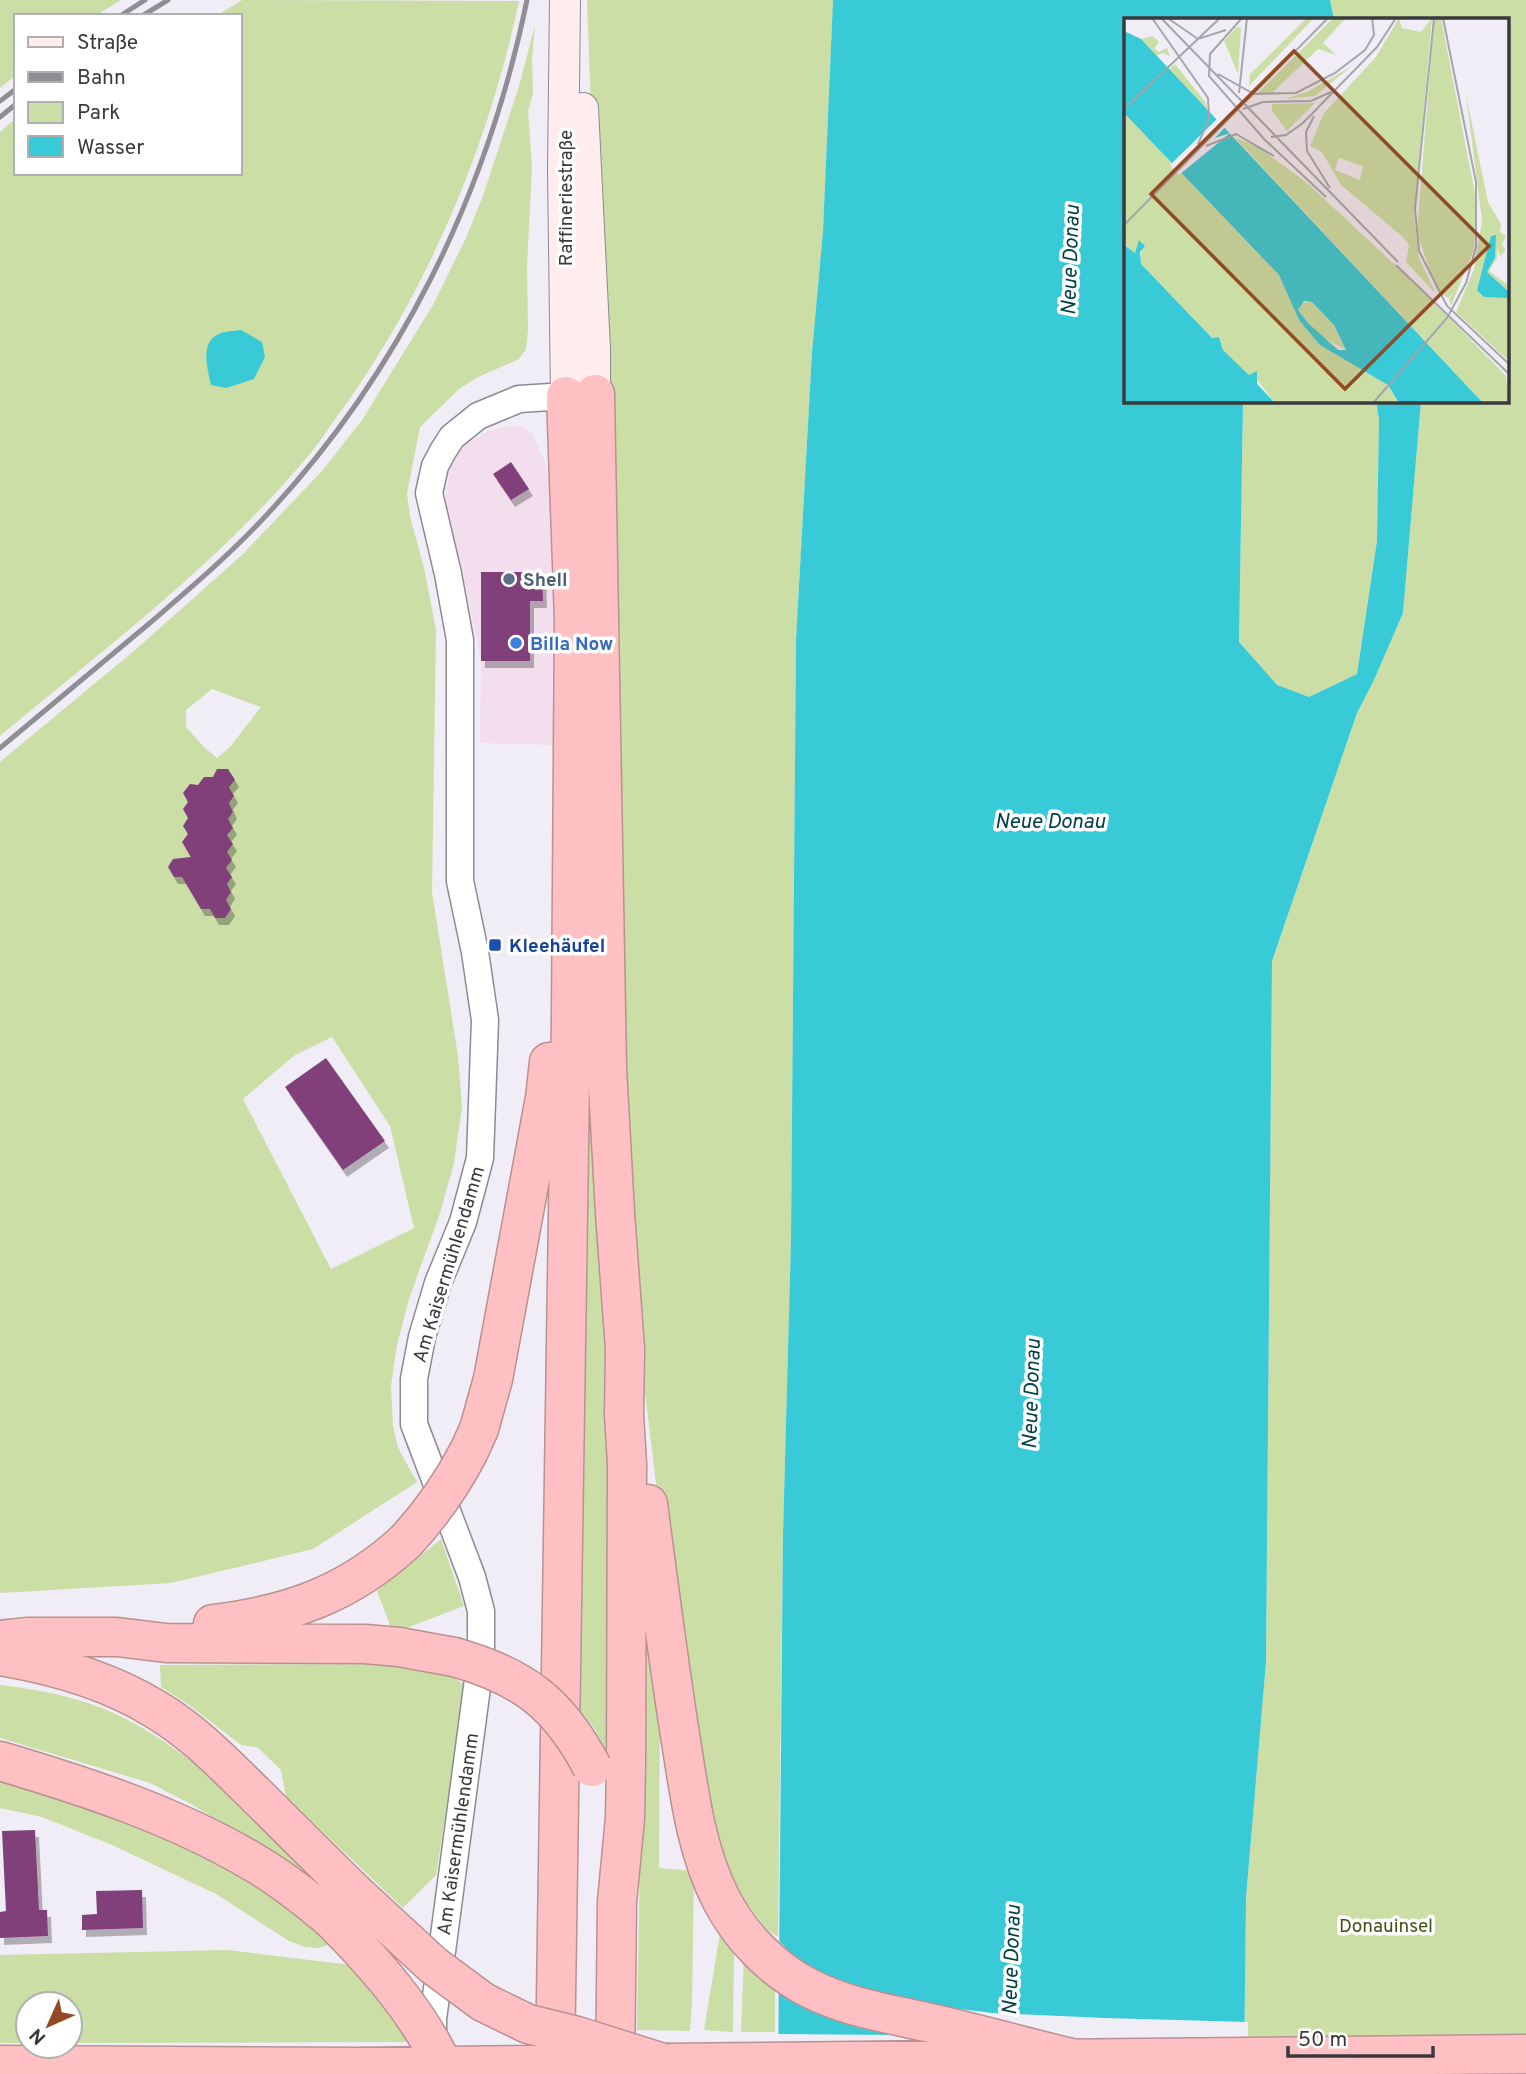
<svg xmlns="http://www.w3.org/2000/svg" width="1526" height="2074" viewBox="0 0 1526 2074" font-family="Overpass,sans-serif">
	<defs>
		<filter id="shadow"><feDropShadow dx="4" dy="7" stdDeviation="0" flood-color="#0004"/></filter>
	</defs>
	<rect width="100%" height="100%" fill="#f0edf6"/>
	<path fill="#f2deed" d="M519 426 527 429 533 435 551 476 554 561 555 745 480 743 481 661 468 598 445 500 451 466 464 446 488 431 507 427Z"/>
	<path fill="#cadea6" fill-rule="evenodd" d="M0 0H121L95 16H16V75L0 88Z
		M242 0 519 1C489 144 431 282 347 403 335 418 325 435 313 450 223 560 108 646 0 736V132L16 118V173H240V16H216Z
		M587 0H833L823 231 812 352 796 640 791 1240 783 1534 778 1937 767 1930 746 1902 730 1874 714 1819 702 1759 672 1549 658 1500 635 1310Z
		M1330 0H1526V2074H1244L1246 1898 1266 1662 1272 961 1357 713 1374 680 1403 613 1421 401H1507V19H1334Z
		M535 25 532 59 533 93 528 111 532 167 527 266 528 330 526 349 519 359 478 377 459 389 420 427 407 494 410 516 424 568 436 630 432 892 458 1056 462 1107 454 1163 440 1213 409 1299 397 1345 391 1386 393 1426 398 1448 417 1482 313 1549 171 1583 0 1593V762L135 650 242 555 322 471 362 420 433 305 465 240 483 196 519 86ZM212 689 261 707 230 747 217 758 204 747 186 727V710ZM332 1037 390 1126 414 1228 331 1269 243 1099 295 1055Z
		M1243 401H1376L1379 419 1377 541 1357 674 1309 697 1276 685 1239 642Z
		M588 772 617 1464 611 1761 595 1729 571 1699Z
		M441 1539 464 1606 393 1633 377 1591Z
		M645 1568 660 1669 659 1868 694 1871 692 2004 690 2031 637 2030Z
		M393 1664 436 1668 466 1685 436 1875 403 1908 286 1797 281 1770 257 1747 241 1745 189 1705 161 1687 160 1665Z
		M0 1685C43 1690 89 1699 128 1720 196 1756 249 1811 305 1864L296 1872 226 1825 191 1804 150 1783 0 1738Z
		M0 1777 110 1812 243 1875 335 1943 319 1948 305 1947 289 1941 216 1894 112 1845 42 1817 0 1808Z
		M721 1927 734 1947 733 2032 704 2030Z
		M228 1950 351 1965 384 2003 409 2042 70 2043V2004H28V2043H0V1955Z
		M744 1957 775 1983V2032H741Z"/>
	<path fill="#38cad6" d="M833 0H1330L1334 19H1125V401H1243L1239 642 1277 685 1309 697 1357 674 1377 541 1379 419 1376 401H1421L1403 613 1374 680 1357 713 1272 961 1266 1662 1246 1898 1244 2074H778L783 1534 791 1240 796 640 812 352 823 231Z
		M241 330 262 342 265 357 254 379 226 388 211 385C208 370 199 342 219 334 225 331 234 331 241 330Z"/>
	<path fill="#f0edf6" d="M776 1938 790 1952 815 1970 842 1982 912 2003 992 2013 1105 2018 1248 2022V2074H774L775 2034 896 2035 775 1980Z"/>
	<path fill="#813f79" filter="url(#shadow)" d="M511 462 529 489 511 500 493 474Z
		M481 572H542L543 601H530V661H481Z
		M217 769H228L235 780 229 787 234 796 229 803 233 812 228 819 233 828 227 835 233 844 227 852 232 860 226 868 232 877 227 884 231 892 226 900 231 909 225 918H215L210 909H201L182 877H174L168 867 173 859 191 857 182 842 188 834 183 826 188 818 183 809 188 802 183 793 190 784 198 785 204 777H213Z
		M326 1058 385 1141 343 1170 285 1087Z
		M35 1830 39 1910H47L48 1936 0 1938V1912L6 1911 2 1831Z
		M142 1890 143 1928 82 1930V1915L97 1914 96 1891Z"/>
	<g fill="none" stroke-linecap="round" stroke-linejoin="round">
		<defs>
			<path id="tertiary" d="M433 2044V2019L481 1657V1611L472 1577 414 1424V1379L422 1337 438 1283 463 1222 480 1158 485 1020 475 952 460 881V640L448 574 429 493 435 466 443 451 452 437 478 416 519 399 582 395"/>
			<path id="secondary" d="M565 0 563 171 566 396
				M583 108 595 349V394"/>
			<path id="motorway" d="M595 394 607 1068 615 1213 625 1349 624 1414 627 1464 626 1765 625 1818 617 1902 615 2074
				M469 1451 479 1429 493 1379 545 1098 549 1062
				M648 1504C658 1581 668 1658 680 1735 689 1790 695 1848 721 1899 740 1936 772 1969 809 1988 846 2007 886 2013 926 2022 976 2033 1025 2047 1075 2059
				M213 1624C289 1615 349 1594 406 1541
				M0 1640 27 1637H117L166 1643 365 1644 399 1647 454 1657
				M0 1656C54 1665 108 1680 155 1709 194 1732 224 1764 256 1795 288 1827 321 1860 354 1892
				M0 1761C87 1787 174 1815 253 1862 281 1878 306 1898 331 1919
				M555 2063 571 1017 574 620 566 396
				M663 2063 1526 2054
				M0 2065 359 2067"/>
		</defs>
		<use href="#tertiary" stroke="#8d8a92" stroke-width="29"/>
		<use href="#secondary" stroke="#8d8a92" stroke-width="32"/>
		<use href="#motorway" stroke="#b99193" stroke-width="41"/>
		<use href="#tertiary" stroke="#fff" stroke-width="26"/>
		<use href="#secondary" stroke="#ffeced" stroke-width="30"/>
		<use href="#motorway" stroke="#fec0c2" stroke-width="38"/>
		<path stroke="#908e94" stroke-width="5" d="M120 16 145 0
			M142 16 168 0
			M0 101 16 89
			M0 117 16 104
			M0 748C50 706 101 664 151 622 188 590 226 558 260 522 398 377 487 195 527 0"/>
		<defs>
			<path id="motorway-bridge" d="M406 1541C431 1514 452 1484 469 1451
				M454 1657C522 1676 559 1703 592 1767
				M354 1892 433 1965 483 2002 528 2024 577 2036 663 2063
				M331 1919C376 1964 421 2015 447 2074
				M359 2067 630 2064"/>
		</defs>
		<use href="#motorway-bridge" stroke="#b99193" stroke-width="41" stroke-linecap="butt"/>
		<use href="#motorway-bridge" stroke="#fec0c2" stroke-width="38"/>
	</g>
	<circle fill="#5c6f8a" stroke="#fff" stroke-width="2.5" cx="509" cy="579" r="7"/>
	<circle fill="#3f7fe0" stroke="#fff" stroke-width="2.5" cx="516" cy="643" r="7"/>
	<rect fill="#1a4fb4" stroke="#fff" stroke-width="2.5" x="488" y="938" width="14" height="14" rx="3.5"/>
	<g text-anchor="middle" stroke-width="7" stroke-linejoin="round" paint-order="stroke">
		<g font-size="19" fill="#3a393d" stroke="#fff">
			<text transform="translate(565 198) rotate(-90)" y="7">Raffineriestraße</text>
			<text transform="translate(448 1264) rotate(-73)" y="7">Am Kaisermühlendamm</text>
			<text transform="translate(457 1834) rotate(-82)" y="7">Am Kaisermühlendamm</text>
		</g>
		<g font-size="19" font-weight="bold" fill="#4e5e75" stroke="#fff" text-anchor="start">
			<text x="523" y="586">Shell</text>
		</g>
		<g font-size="19" font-weight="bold" fill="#366cbe" stroke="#fff" text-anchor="start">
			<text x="530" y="650">Billa Now</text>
		</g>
		<g font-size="19" font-weight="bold" fill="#164399" stroke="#fff" text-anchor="start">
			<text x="509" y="952">Kleehäufel</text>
		</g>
		<g font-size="19" fill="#415314" stroke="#fff">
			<text x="1386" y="1932">Donauinsel</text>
		</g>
		<g font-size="21" font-style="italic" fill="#004247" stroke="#fff">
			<text transform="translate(1070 260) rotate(-88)" y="7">Neue Donau</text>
			<text x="1050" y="828">Neue Donau</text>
			<text transform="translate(1031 1394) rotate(-88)" y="7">Neue Donau</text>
			<text transform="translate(1011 1960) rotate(-88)" y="7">Neue Donau</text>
		</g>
	</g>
	<g transform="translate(1124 18)">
		<rect width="385" height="385" fill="#f0edf6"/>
		<path d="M183 0H190L125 68 126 56ZM209 0H222L199 25 212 37 194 31 147 76 134 75ZM275 0 278 10 297 14 308 0 290 198 295 240 312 276 282 244 285 227 280 220 217 167 198 134 186 128 200 95 252 39ZM215 140 239 148 236 162 211 152ZM310 0H317L352 181 350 231 327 288 325 281 330 275 324 280 313 273 293 215ZM113 9 117 10 114 56 100 23ZM29 18 35 24 30 30 35 34 43 30 46 38 39 35 32 38 33 42 18 26 17 21ZM51 46 82 85 83 92 44 52ZM228 48 191 78 161 81 183 74ZM342 77 364 184 377 206 376 214 382 218 378 227 382 232 376 238 373 230V240L365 253 385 268V274L363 254 371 240 369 216 353 272 385 280V343L332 294 350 251 358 203ZM191 85 163 113 148 93V86ZM0 95 155 257 175 302 263 366 275 385H151L128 355 125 357 99 332 95 319 88 320 17 246V231L11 235 0 227ZM110 119 134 129 182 164 297 271 382 358 385 385H359ZM188 284 210 307 222 332 196 318 174 292 176 285Z" fill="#cadea6" fill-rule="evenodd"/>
		<path d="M0 13 17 21 359 385H275L264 367 196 327 175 302 155 257 0 95ZM180 283 188 284 210 307 222 332H214L185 306 174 292ZM372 217 371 240 363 254 385 274V280L360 279 353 272 367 218ZM15 222 21 228 16 234 17 246 88 320 95 319 99 332 125 357 133 353V366L151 385H0V227L11 235Z" fill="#38cad6" fill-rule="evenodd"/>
		<path d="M95 99 103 107 91 120 106 115 55 157 46 147Z" fill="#f0edf6"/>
		<path fill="none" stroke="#a7a5ac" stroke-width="2" d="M28 0 84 80 85 101 74 126M37 0 274 244M118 0 86 36 85 58 140 121 202 179M310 0 291 191 295 233 323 288 385 346M45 1 74 21 102 12M94 56 130 76 172 75 211 55 241 32 250 17 248 0M115 75 123 0M0 91 96 0M119 91 139 84 187 83 207 74M190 98 182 114 183 133 206 170M147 119 162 117 179 105 253 29 272 0M82 128 112 116 150 138M0 207 204 0M272 247 385 356M249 385 323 300 342 265 352 229V164L319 0"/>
		<path fill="#914a24" fill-opacity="0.15" stroke="#914a24" stroke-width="3.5" d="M170 33 365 228 221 371 27 176Z"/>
		<rect width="385" height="385" fill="none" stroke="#3a393d" stroke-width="3.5"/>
	</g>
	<rect x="14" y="14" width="228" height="161" fill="#ffffff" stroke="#b0b0b1" stroke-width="2"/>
	<rect x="28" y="37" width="35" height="10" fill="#ffeced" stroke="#b0b0b1" stroke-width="2"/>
	<text x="77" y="49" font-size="21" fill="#3a393d">Straße</text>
	<rect x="28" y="72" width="35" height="10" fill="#908e94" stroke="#b0b0b1" stroke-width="2"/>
	<text x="77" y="84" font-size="21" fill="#3a393d">Bahn</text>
	<rect x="28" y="102" width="35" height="21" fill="#cadea6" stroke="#b0b0b1" stroke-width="2"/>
	<text x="77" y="119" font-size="21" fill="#3a393d">Park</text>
	<rect x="28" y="136" width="35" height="21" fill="#38cad6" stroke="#b0b0b1" stroke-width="2"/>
	<text x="77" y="154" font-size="21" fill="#3a393d">Wasser</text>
	<g transform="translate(49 2025) rotate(225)"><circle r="33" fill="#ffffff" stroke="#b0b0b1" stroke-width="2"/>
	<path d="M0-5L12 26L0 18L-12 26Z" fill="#914a24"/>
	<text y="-10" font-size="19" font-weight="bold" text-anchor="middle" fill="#3a393d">N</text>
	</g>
	<path d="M1288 2046v10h145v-10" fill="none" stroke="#3a393d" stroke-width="3.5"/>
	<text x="1298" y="2046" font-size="21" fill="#3a393d" stroke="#ffffff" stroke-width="5" paint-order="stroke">50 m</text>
</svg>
